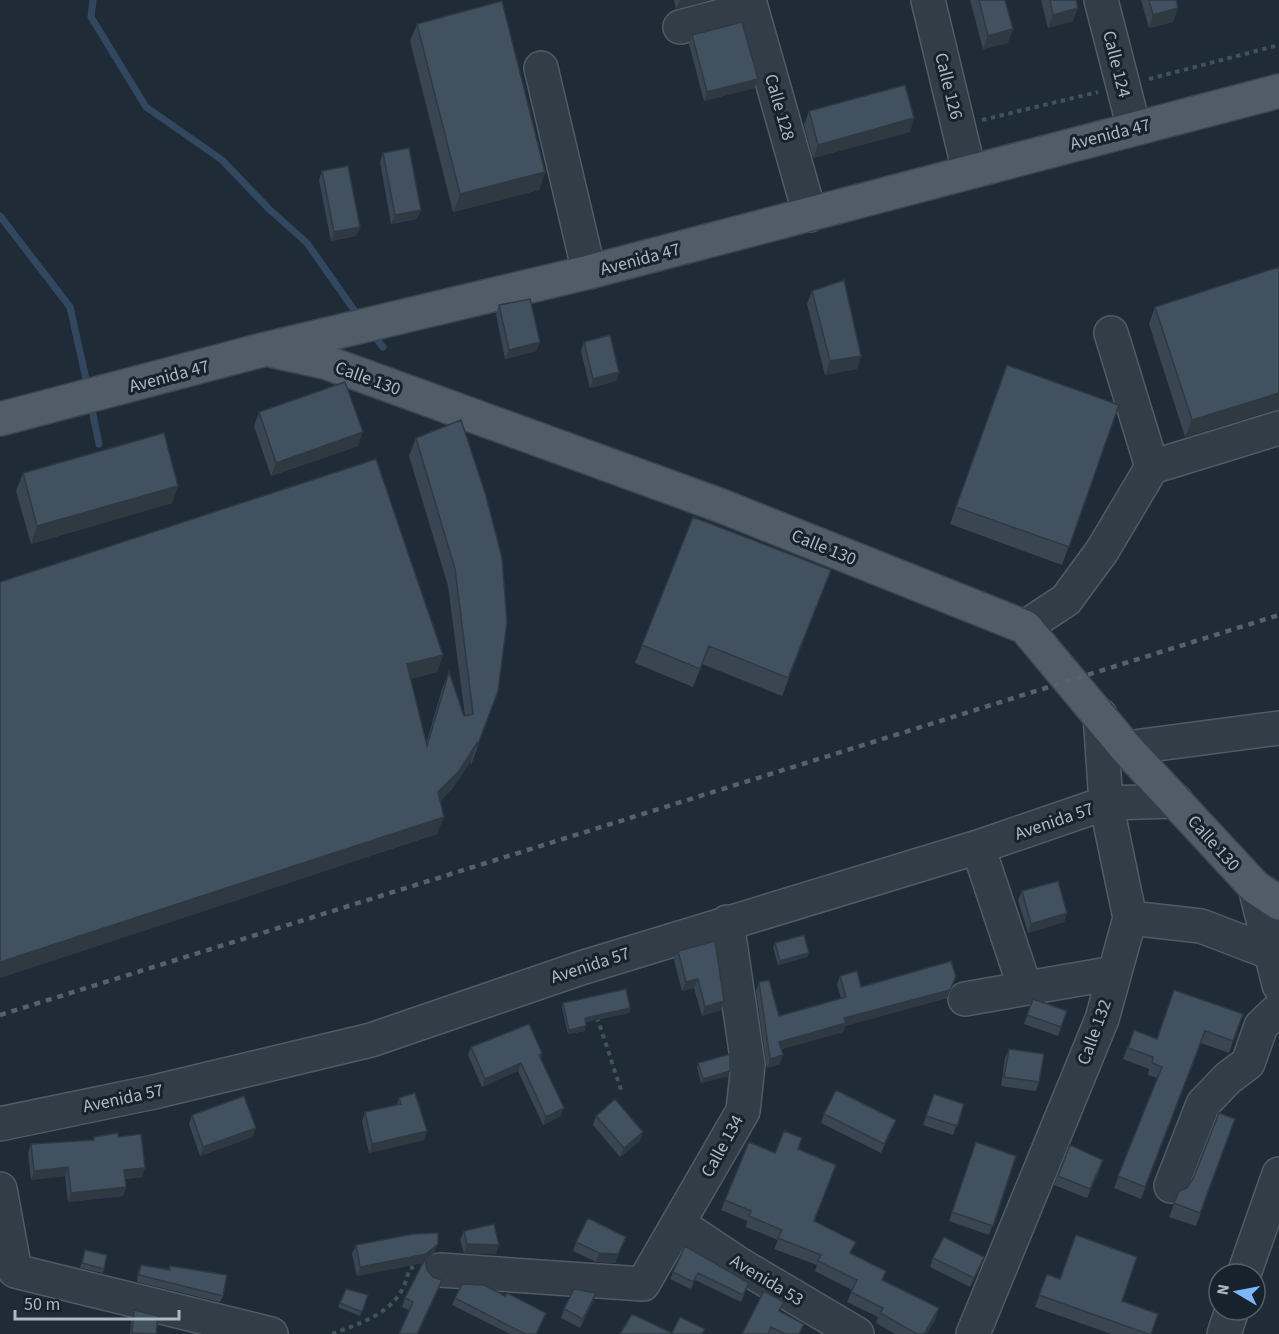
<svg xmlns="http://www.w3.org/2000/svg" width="1279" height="1334" viewBox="0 0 1279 1334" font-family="'Source Sans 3',sans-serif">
	<rect width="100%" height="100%" fill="#1f2b37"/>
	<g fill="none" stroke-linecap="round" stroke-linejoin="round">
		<path stroke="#32485f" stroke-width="7" d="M93 0 91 17 146 107 222 160 269 209 307 243 359 317
			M0 216 70 307 88 388
			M371 332 383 347
			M91 405 99 444"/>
		<defs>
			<path id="minor" d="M749 0 810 215
				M928 0 969 171
				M1101 0 1134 128
				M680 27 751 8
				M541 68 589 272
				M1152 467 1279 428
				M1025 627 1066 600 1102 551 1152 467 1111 333
				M1126 748 1279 728
				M978 847 1025 988
				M1255 887 1279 985
				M1130 918 1201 926 1269 952
				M965 999 1114 973
				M0 1124 154 1092 371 1040 581 968 978 847 1106 803 1176 801
				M1171 1186 1203 1104 1228 1078 1248 1063 1261 1026 1279 1009
				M0 1189 15 1271 271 1334
				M679 1224 739 1264 857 1334
				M440 1270 643 1284 743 1111 748 1065 727 922
				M1244 1274 1279 1174
				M973 1334 1102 1019 1130 918 1106 803 1100 715
				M1224 1334 1232 1310"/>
			<path id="major" d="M274 351 328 363 719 505 1025 627 1126 748 1255 887 1279 903
				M0 419 266 349 589 272 1279 91"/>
		</defs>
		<use href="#minor" stroke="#505b65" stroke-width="36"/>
		<use href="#major" stroke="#3c4651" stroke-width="36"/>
		<path stroke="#3e5455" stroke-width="4" stroke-dasharray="4.5 4.5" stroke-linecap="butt" d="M1149 79 1279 45
			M982 120 1098 92
			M597 1017 621 1090
			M332 1334C366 1321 402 1311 409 1269L414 1267"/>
		<use href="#minor" stroke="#333d47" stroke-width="33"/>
		<use href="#major" stroke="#505c68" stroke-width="33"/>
		<path stroke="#54616f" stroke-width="4.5" stroke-dasharray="6 6" stroke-linecap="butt" d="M0 1015 1279 615"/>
	</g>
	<path fill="#394652" d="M674 0H708L676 9Z
		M970 0H1005L1008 43 983 49Z
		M1041 0H1076L1073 21 1048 28Z
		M1141 0H1176L1178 8 1173 22 1149 28Z
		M417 24 545 172 539 190 453 212 410 41Z
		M692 35 758 79 754 88 704 101 689 44Z
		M809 111 910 132 813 158 804 125Z
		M383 153 417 219 391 224 380 162Z
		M322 171 360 227 356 236 331 241 319 180Z
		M1279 267V410H1274L1185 437 1149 324 1155 307Z
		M812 291 861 356 857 369 825 375 807 304Z
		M499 305 540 342 536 351 505 359 496 314Z
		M584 342 619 372 616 381 590 388 581 351Z
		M1007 365 1119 405 1062 565 950 524Z
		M259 412 358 446 271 476 254 426Z
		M416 438 498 691 471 765V761L452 789 440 801 437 834 0 978 443 655 437 672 410 679 426 744 442 689 449 672 464 716H465L448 586 409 456Z
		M23 473 172 503 31 544 16 491Z
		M831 570 782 696 702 664 693 687 635 663 642 645Z
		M1022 891 1067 913 1064 922 1028 933 1018 900Z
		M775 943 809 953 807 957 778 965 773 947Z
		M678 951 724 1001 721 1010 702 1016 694 988 682 991 674 960Z
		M840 976 861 987 952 985 947 998 845 1026 843 1032 781 1049 780 1064 767 1068 756 991 759 982 779 1016 841 998 837 985Z
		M1033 999 1067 1011 1058 1036 1024 1024Z
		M563 1003 630 1008 629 1013 585 1022V1031L568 1034 562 1008Z
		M1243 1014 1229 1053 1201 1043 1141 1199 1114 1188 1157 1078 1148 1075 1149 1069 1123 1059 1134 1030 1157 1039Z
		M471 1047 542 1053 541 1058 561 1116 543 1125 518 1071 482 1087 468 1055Z
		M1009 1049 1039 1082 1036 1091 1001 1086 1005 1058Z
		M698 1063 728 1076 701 1083 697 1067Z
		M934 1094 964 1104 953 1135 923 1125Z
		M399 1098 427 1131 424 1140 369 1153 362 1121 365 1112 397 1105Z
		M824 1114 892 1129 881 1153 821 1123Z
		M192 1115 256 1128 252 1137 200 1156 189 1124Z
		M596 1116 640 1141 620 1157 593 1125Z
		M1235 1119 1196 1226 1169 1217 1179 1191 1187 1188Z
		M94 1137H118L142 1177 125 1179 126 1187 123 1196 68 1202 65 1176 31 1180 28 1153 31 1144 93 1140Z
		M976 1142 1016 1156 989 1235 949 1221Z
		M1070 1145 1100 1169 1087 1198 1054 1185Z
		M798 1149 815 1221 852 1254 883 1280 936 1318 927 1334H895L876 1323 878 1317 847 1302 852 1290 815 1271 817 1265 774 1249 778 1240 746 1227 747 1221 721 1210 725 1200 775 1153Z
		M464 1231 496 1254 464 1253 460 1240Z
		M626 1237 615 1263 596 1262 573 1251 576 1242Z
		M356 1245 434 1253 425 1261 427 1270 439 1289 409 1310 402 1307 405 1298 423 1263 357 1276 352 1254Z
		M685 1246 749 1283 741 1302 695 1280 691 1289 670 1279Z
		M85 1250 104 1269 103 1273 80 1268Z
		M933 1258 981 1266 970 1287 930 1267Z
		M141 1265 169 1269 170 1266 223 1296 220 1302 137 1282 138 1272Z
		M1047 1274 1122 1301 1151 1334H1111L1035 1307Z
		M346 1289 368 1295 360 1316 338 1307Z
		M596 1293 593 1302 580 1328 561 1318 564 1309Z
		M505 1296 546 1313 537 1334H510L452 1305 455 1298Z
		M134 1310 156 1334H130L131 1319Z
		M780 1312 804 1324 800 1334H742Z"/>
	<path fill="#2e3942" d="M680 0H708L676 9Z
		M1078 8 1073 21 1048 28 1053 15Z
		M1178 8 1173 22 1149 28 1153 15Z
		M1013 29 1008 43 983 49 988 36Z
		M758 79 754 88 704 101 707 92Z
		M914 118 910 132 813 158 818 145Z
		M545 172 539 190 453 212 460 194Z
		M421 210 417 219 391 224 395 215Z
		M360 227 356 236 331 241 334 232Z
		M540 342 536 351 505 359 509 350Z
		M861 356 857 369 825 375 830 361Z
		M619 372 616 381 590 388 593 379Z
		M1279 393V410H1274L1185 437 1192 420Z
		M363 432 358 446 271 476 276 463Z
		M178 486 172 503 31 544 37 526Z
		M443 655 437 672 400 682 407 664Z
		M477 743 471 761 452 789 431 810 438 792Z
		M444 817 437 834 0 978V962Z
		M1067 913 1064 922 1028 933 1031 924Z
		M809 953 807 957 778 965 780 961Z
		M956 976 947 998 845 1026 843 1032 776 1051 779 1042Z
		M698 979 694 988 682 991 686 982Z
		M724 1001 721 1010 702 1016 705 1007Z
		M630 1008 629 1013 583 1023 585 1018Z
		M586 1026 585 1031 568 1034 569 1030Z
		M783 1055 780 1064 767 1068 770 1059Z
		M521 1063 518 1071 482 1087 485 1079Z
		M730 1071 728 1076 701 1083 703 1079Z
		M564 1108 561 1116 543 1125 546 1117Z
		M896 1120 892 1129 881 1153 884 1144Z
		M256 1128 252 1137 200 1156 203 1147Z
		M427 1131 424 1140 369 1153 372 1144Z
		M643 1132 640 1141 620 1157 624 1148Z
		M68 1167 65 1176 31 1180 34 1171Z
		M145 1168 142 1177 120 1179 124 1170Z
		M126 1187 123 1196 68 1202 71 1193Z
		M626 1237 615 1263 596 1262 599 1253Z
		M438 1244 434 1253 423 1263 357 1276 360 1267Z
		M467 1244 499 1245 496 1254 464 1253Z
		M984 1257 981 1266 970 1287 974 1278Z
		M442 1280 439 1289 418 1334H417Z
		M596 1293 593 1302 580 1328 583 1319Z
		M939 1308 936 1318 927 1334H924Z"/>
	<path fill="#42515f" stroke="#2e3942" stroke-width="1.5" d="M979 0H1005L1013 29 988 36Z
		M1050 0H1076L1078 8 1053 15Z
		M1149 0H1176L1178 8 1153 15Z
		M502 1 545 172 460 194 417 24Z
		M742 22 758 79 707 92 692 35Z
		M905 85 914 118 818 145 809 111Z
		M409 148 421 210 395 215 383 153Z
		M348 166 360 227 334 232 322 171Z
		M1279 267V393L1192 420 1155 307Z
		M844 280 861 356 830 361 812 291Z
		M530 299 540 342 509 350 499 305Z
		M610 335 619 372 593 379 584 342Z
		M1007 365 1119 405 1069 547 956 507Z
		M345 382 363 432 276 463 259 412Z
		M461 420 486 496 502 558 507 622 498 691 477 747V743L459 771 438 792 444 817 0 962V582L376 459 443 655 407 664 427 746 449 672 464 716 473 714 455 569 416 438Z
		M164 433 178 486 37 526 23 473Z
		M693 517 831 570 788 678 709 646 700 669 642 645Z
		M1058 881 1067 913 1031 924 1022 891Z
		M804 935 809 953 780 961 775 943Z
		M715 941 724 1001 705 1007 698 979 686 982 678 951Z
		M951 961 956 976 950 990 844 1018 846 1023 779 1042 783 1055 770 1059 759 982 769 980 779 1016 846 997 840 976 857 971 861 987Z
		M626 989 630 1008 585 1018 586 1026 569 1030 563 1003Z
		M1174 990 1243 1014 1233 1041 1205 1031 1145 1187 1118 1176 1162 1067 1152 1063 1153 1057 1128 1048 1134 1030 1157 1039Z
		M1033 999 1067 1011 1061 1027 1027 1015Z
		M529 1024 542 1053 539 1055 564 1108 546 1117 521 1063 485 1079 471 1047Z
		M1009 1049 1044 1054 1039 1082 1004 1077Z
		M730 1054V1071L703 1079 698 1063Z
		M836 1090 896 1120 884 1144 824 1114Z
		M415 1093 427 1131 372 1144 365 1112 401 1104 399 1098Z
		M934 1094 964 1104 957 1126 926 1116Z
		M244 1096 256 1128 203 1147 192 1115Z
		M615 1099 643 1132 624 1148 596 1116Z
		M1219 1113 1235 1119 1200 1213 1174 1203 1179 1191 1187 1188 1193 1179Z
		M784 1131 802 1138 798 1149 836 1165 814 1221 856 1242 850 1253 886 1271 882 1280 939 1308 924 1334H917L880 1313 883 1308 851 1292 857 1280 818 1261 821 1255 778 1238 782 1230 749 1216 751 1211 725 1200 749 1142 775 1153Z
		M118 1133V1137L141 1134 145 1168 124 1170 126 1187 71 1193 68 1167 34 1171 31 1144 94 1140V1137Z
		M976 1142 1016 1156 993 1226 952 1212Z
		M1070 1145 1103 1160 1090 1189 1058 1176Z
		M588 1218 626 1237 618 1254 599 1253 576 1242Z
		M494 1224 499 1245 467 1244 464 1231Z
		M438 1233V1244L426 1254 360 1267 356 1245 413 1234Z
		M1076 1235 1137 1257 1122 1301 1158 1314 1151 1334H1148L1039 1295 1047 1274 1060 1279Z
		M944 1237 984 1257 974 1278 933 1258Z
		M685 1246 749 1283 743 1295 698 1273 693 1282 673 1272Z
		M85 1250 107 1255 104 1269 82 1263Z
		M425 1259 427 1270 433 1277 442 1280 417 1334H399L413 1302 405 1298Z
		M141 1265 170 1270V1266L227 1275 223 1296 139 1275Z
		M462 1284 484 1285 505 1296 507 1293 546 1313 536 1334H525L455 1298Z
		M346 1289 368 1295 362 1312 340 1303Z
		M574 1289 596 1293 583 1319 564 1309Z
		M764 1291 784 1302 779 1311 804 1324 799 1334H785L771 1327 768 1334H742Z
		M134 1310 158 1316 156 1334 132 1333Z
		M632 1314 672 1333 680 1317 705 1329 702 1334H620Z"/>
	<g text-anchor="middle" stroke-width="6" stroke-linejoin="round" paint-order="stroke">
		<g font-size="18" fill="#adb8c4" stroke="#18222c">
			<text transform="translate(1117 64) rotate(76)" y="6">Calle 124</text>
			<text transform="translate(949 86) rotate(76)" y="6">Calle 126</text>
			<text transform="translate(780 107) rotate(74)" y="6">Calle 128</text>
			<text transform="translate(1110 134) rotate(-14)" y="6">Avenida 47</text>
			<text transform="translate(640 259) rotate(-15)" y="6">Avenida 47</text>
			<text transform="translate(169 376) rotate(-15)" y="6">Avenida 47</text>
			<text transform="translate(368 378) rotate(20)" y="6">Calle 130</text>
			<text transform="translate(824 547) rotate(22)" y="6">Calle 130</text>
			<text transform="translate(1054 821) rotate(-19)" y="6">Avenida 57</text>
			<text transform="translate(1214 843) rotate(48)" y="6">Calle 130</text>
			<text transform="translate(590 965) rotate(-18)" y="6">Avenida 57</text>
			<text transform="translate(1094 1032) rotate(-70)" y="6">Calle 132</text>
			<text transform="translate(123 1098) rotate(-12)" y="6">Avenida 57</text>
			<text transform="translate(722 1146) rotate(-61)" y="6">Calle 134</text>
			<text transform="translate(767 1280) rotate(31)" y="6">Avenida 53</text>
		</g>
	</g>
	<g transform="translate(1237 1292) rotate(280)"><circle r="28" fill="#18222c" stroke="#545e69" stroke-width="1.5"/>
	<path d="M0-4.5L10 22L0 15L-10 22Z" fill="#7cb7f9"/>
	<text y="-9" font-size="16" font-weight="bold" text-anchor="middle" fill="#adb8c4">N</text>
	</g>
	<path d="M15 1310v9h164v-9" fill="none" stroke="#adb8c4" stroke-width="3"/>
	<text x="24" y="1310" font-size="18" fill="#adb8c4" stroke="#18222c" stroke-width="4.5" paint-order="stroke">50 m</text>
</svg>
